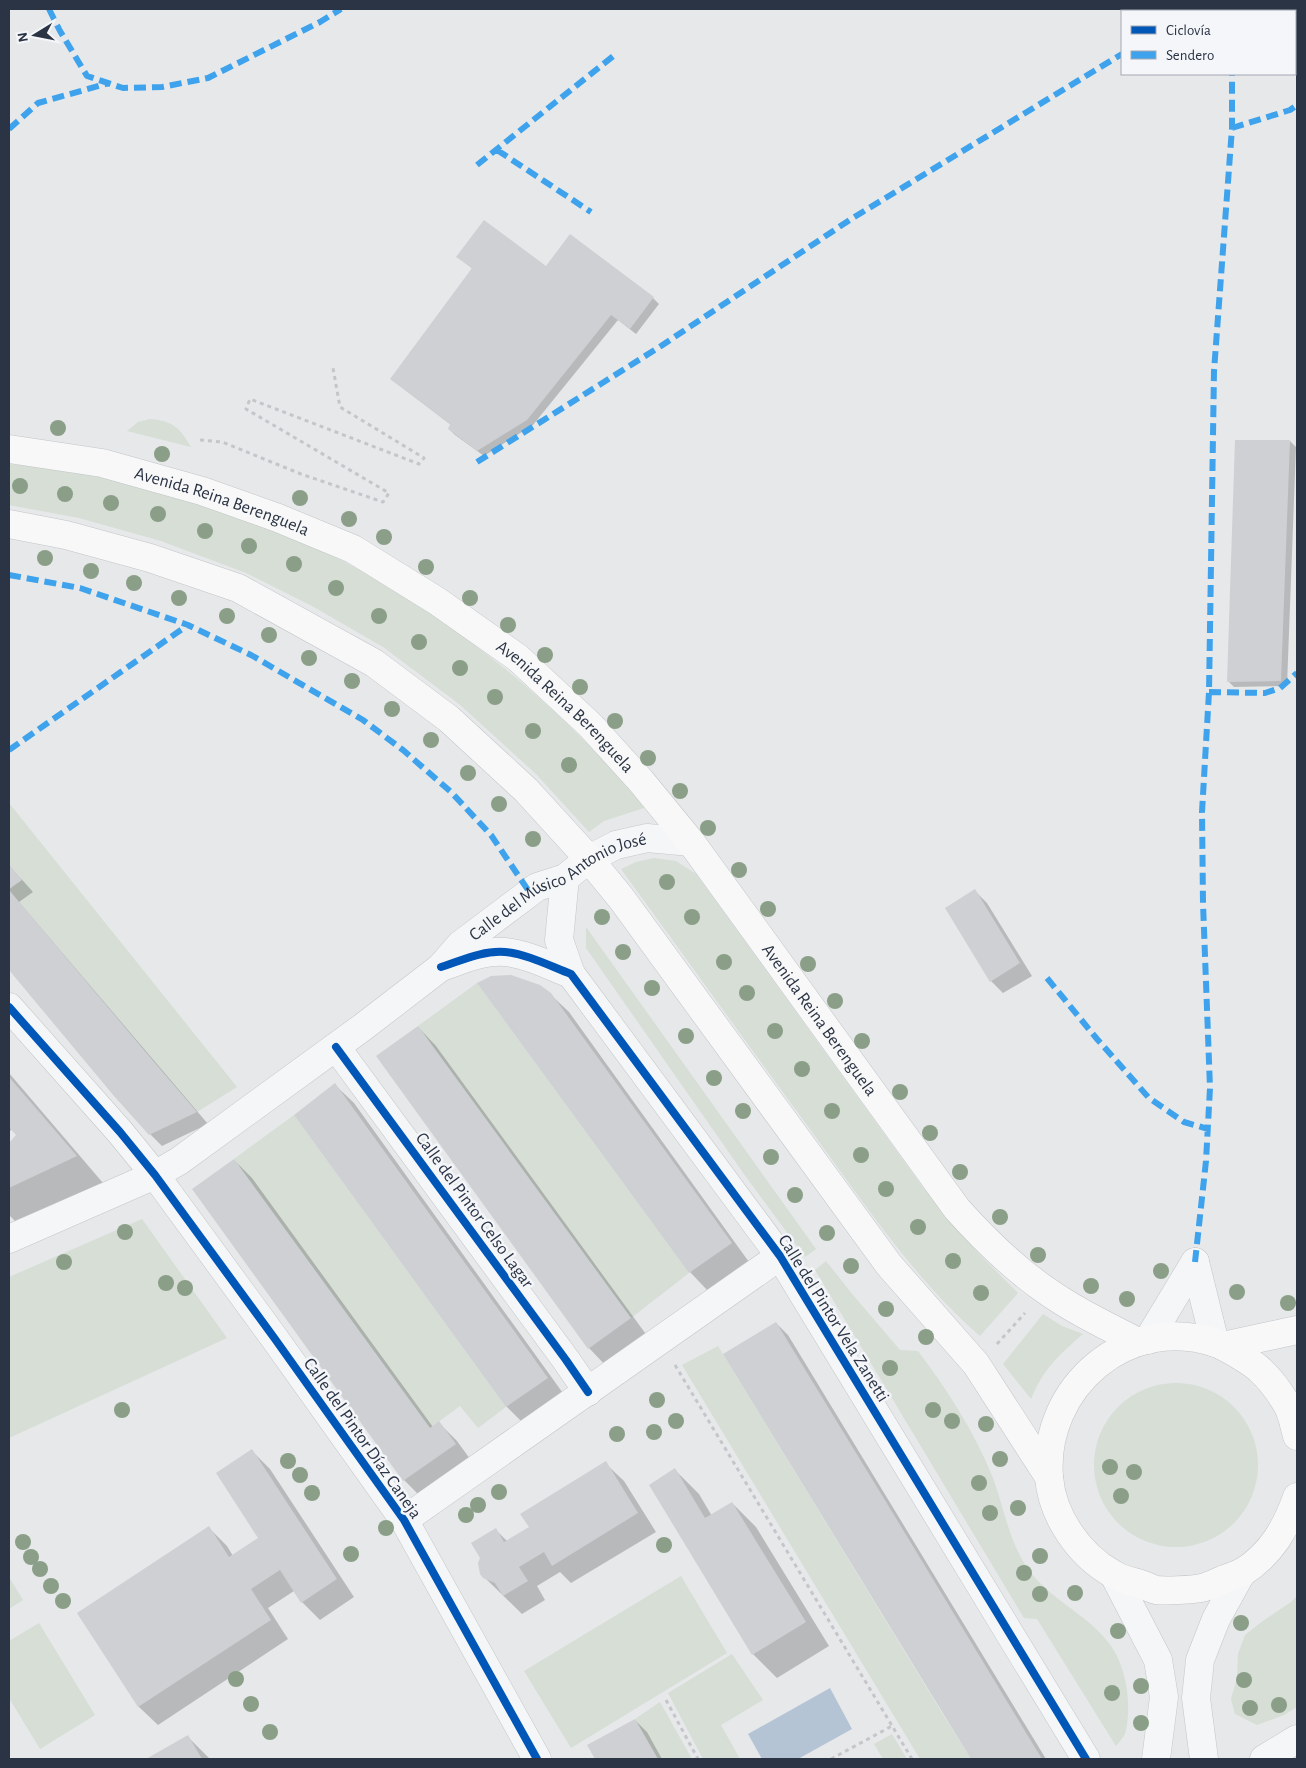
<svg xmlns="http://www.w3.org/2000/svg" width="1306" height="1768" viewBox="0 0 1306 1768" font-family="'Alegreya Sans',sans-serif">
	<rect width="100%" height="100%" fill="#e6e8ea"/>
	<path fill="#d6ded6" d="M150 419C173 421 180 428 191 447L127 431 138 422Z
		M9 464C147 476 306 530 422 607 462 634 502 665 538 697 577 731 612 769 647 807L604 821 589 832 536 774 459 704 383 647 312 606 246 573 161 541 79 518 9 505Z
		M9 803 237 1087 197 1112 9 890 22 879 9 864Z
		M654 858 676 861 696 874 924 1189 978 1253 1018 1293 980 1336C915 1280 863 1202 812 1132 748 1045 685 957 621 869L636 862Z
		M586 927 816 1249 805 1257 744 1174 586 948Z
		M477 983 689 1273 631 1318 418 1026Z
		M294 1115 506 1407 478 1428 460 1406 430 1428 234 1159Z
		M142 1219 227 1338 9 1438V1277Z
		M826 1261 853 1295 900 1350 918 1351C948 1391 974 1431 993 1478 1004 1508 1009 1542 1028 1569 1053 1605 1104 1620 1120 1663 1128 1684 1131 1711 1125 1734 1123 1738 1119 1742 1116 1746L1037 1619 1024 1618 815 1270Z
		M1043 1314 1062 1326 1083 1334C1058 1356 1044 1368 1031 1399L1003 1364Z
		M718 1346 942 1713 971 1759H920L682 1365Z
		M1094 1465a82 82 0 1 1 164 0a82 82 0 1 1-164 0Z
		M681 1576 727 1653 571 1748 524 1671Z
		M9 1577 23 1600 9 1609Z
		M1297 1596V1707L1284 1715 1257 1725 1235 1714 1231 1699 1237 1678 1238 1654 1245 1635 1260 1623 1291 1602Z
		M39 1623 95 1715 40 1749 9 1698V1641Z
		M732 1654 763 1700 721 1725 740 1759H703L668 1693Z
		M660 1702 692 1759H658L635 1719Z
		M892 1734 907 1759H883L874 1744Z"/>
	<path fill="#b4c4d5" d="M830 1688 852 1729 798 1759H762L748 1734Z"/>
	<path fill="#0003" d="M464 262 653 298 659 304 636 334 618 320 533 425 484 456 455 435 449 429 451 425 391 379 473 269Z
		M1290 441 1296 447 1287 686 1234 687 1228 681Z
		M9 865 33 892 19 902 208 1124 162 1146 150 1134 9 968Z
		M975 891 987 903 1032 976 1003 993 991 981Z
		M550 994 569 1012 749 1262 708 1291 690 1272Z
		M418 1027 436 1046 648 1337 607 1367 589 1348Z
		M9 1073 109 1190 24 1230 9 1215V1144L18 1136 12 1129 9 1132Z
		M335 1085 354 1103 565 1396 525 1425 507 1407Z
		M234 1160 252 1178 433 1427 439 1423 457 1441 473 1463 422 1498 404 1480Z
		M776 1323 788 1335 1046 1759H972L725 1354Z
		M252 1451 270 1469 354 1597 320 1620 302 1602 294 1591 268 1608 288 1639 158 1725 139 1707 78 1614 209 1528 227 1546 233 1556 260 1538Z
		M605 1463 624 1481 656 1532 571 1583 560 1572 537 1586 545 1600 522 1614 484 1577 496 1530 508 1542 531 1528Z
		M675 1470 699 1494 712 1516 732 1503 756 1527 829 1646 777 1678 753 1654Z
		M635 1720 647 1732 662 1759H596L589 1746Z
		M188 1737 210 1759H149Z"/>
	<path fill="#ced0d3" d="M484 220 546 266 570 234 654 297 630 329 611 315 527 420 477 451 448 429 450 424 390 379 472 268 456 257Z
		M1235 440H1290L1281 681 1227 682Z
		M9 864 22 880 9 889Z
		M975 889 1020 963 990 982 945 908Z
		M9 890 154 1062 197 1112 149 1135 114 1096 9 970Z
		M511 975 540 985 551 993 732 1243 689 1273 477 983 491 976Z
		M418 1026 631 1318 588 1349 376 1056Z
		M9 1077 77 1156 9 1188V1143L16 1135 9 1127Z
		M335 1083 548 1378 506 1407 294 1115Z
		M234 1159 430 1428 439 1421 456 1444 403 1481 192 1189Z
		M776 1322 894 1515 1042 1759H971L723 1354Z
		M252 1449 337 1579 301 1603 280 1570 251 1589 271 1620 138 1707 77 1613 209 1526 229 1557 258 1538 216 1473Z
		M606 1461 638 1513 552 1566 544 1552 519 1567 528 1581 503 1596 495 1583 483 1578 480 1574 478 1563 480 1558 471 1543 496 1528 504 1542 529 1527 520 1514Z
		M675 1468 705 1518 732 1502 806 1622 752 1655 649 1485Z
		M635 1719 658 1759H595L587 1745Z
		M188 1735 202 1759H146Z"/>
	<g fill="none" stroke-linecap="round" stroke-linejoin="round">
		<defs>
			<g id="minor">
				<path d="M565 878 559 940 571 974"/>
				<path d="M441 967C460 961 483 950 505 952 527 954 550 966 571 974L780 1256 1086 1759"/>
				<path d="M9 1007 120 1132 155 1175 275 1339 404 1520 537 1759"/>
				<path d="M336 1047 566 1360 588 1392"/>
				<path id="s1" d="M9 1239 155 1175 179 1161 363 1027 441 967 460 945 537 887 565 878 589 859 616 845 647 838 691 842"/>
				<path d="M1195 1262 1215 1343"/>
				<path d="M1148 1340 1195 1262"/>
				<path d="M404 1520 780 1256"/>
				<path d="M1114 1575 1158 1660 1164 1697 1156 1759"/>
				<path d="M1204 1759 1196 1698 1200 1660 1216 1619 1242 1572"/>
				<path d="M1264 1759 1297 1739"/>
			</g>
			<g id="major">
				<path id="s2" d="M9 449 102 463 202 491 278 518 353 549 437 601 518 658 590 725 641 781 691 842 957 1209C983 1238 1011 1266 1044 1289 1073 1310 1107 1326 1138 1342"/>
				<path d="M9 524 66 535 150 558 238 588 374 663 449 719 526 790 589 859 621 898 889 1265 976 1364 1049 1477"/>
				<path d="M1223 1346 1297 1330"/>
				<path d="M1297 1436C1294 1425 1292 1412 1286 1403 1280 1393 1270 1379 1261 1371 1254 1363 1226 1347 1216 1343 1128 1313 1042 1387 1049 1477 1052 1516 1079 1555 1113 1574 1120 1579 1130 1581 1138 1583 1144 1585 1150 1588 1156 1590 1164 1591 1193 1590 1201 1588 1208 1587 1215 1583 1222 1580 1229 1577 1237 1575 1243 1572 1272 1553 1286 1528 1297 1497"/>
			</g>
		</defs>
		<use href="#minor" stroke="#c4c6c8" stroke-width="29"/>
		<use href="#major" stroke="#c2c5c8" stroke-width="29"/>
		<path stroke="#c5c6ca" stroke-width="3" stroke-dasharray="4 4" stroke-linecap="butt" d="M200 440 222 442 301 474 383 502 389 493 246 409 250 399 419 464 424 458 340 407 333 368
			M997 1344 1025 1313
			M675 1365 912 1759
			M666 1700 698 1759
			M831 1759 892 1726"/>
		<use href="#minor" stroke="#f5f6f7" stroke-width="28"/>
		<use href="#major" stroke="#f8f8f8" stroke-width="28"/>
		<path stroke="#3ea3ec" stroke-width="6" stroke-dasharray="12 6" stroke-linecap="butt" d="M49 9 60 31 87 76 123 88 162 87 208 78 320 22 341 9
			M1232 9V11
			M1192 11 1196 9
			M1232 128 1290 110 1297 105
			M9 129 38 103 109 83
			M497 150 591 212
			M477 165 617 53
			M477 462 661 346 851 219 1122 54
			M9 575 80 588 188 625 251 655 363 720 403 750 451 792 491 835 530 893
			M1209 692 1265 693 1280 688 1297 673
			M9 750 188 625
			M1047 978 1097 1039 1149 1098 1184 1122 1208 1129
			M1195 1262 1206 1161 1210 1088 1203 903 1202 812 1209 692 1214 371 1232 128V74"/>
		<defs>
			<path id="cycleway" d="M441 967C460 961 483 950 505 952 527 954 550 966 571 974L780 1256 1086 1759
				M9 1007 120 1132 155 1175 275 1339 404 1520 537 1759
				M336 1047 566 1360 588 1392"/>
		</defs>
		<use href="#cycleway" stroke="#f4f6f9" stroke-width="11"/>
		<use href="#cycleway" stroke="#0057b8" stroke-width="8"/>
	</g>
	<g fill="#8a9e88">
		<circle cx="58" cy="428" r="8"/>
		<circle cx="162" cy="454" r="8"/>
		<circle cx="20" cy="486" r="8"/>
		<circle cx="65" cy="494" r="8"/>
		<circle cx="300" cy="498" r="8"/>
		<circle cx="111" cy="503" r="8"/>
		<circle cx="158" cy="514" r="8"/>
		<circle cx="349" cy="519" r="8"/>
		<circle cx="205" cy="531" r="8"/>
		<circle cx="384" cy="537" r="8"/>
		<circle cx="249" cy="546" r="8"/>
		<circle cx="45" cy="558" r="8"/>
		<circle cx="294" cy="564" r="8"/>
		<circle cx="426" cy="567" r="8"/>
		<circle cx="91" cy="571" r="8"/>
		<circle cx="134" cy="583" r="8"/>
		<circle cx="336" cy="588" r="8"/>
		<circle cx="179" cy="598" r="8"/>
		<circle cx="470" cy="598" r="8"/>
		<circle cx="227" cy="616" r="8"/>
		<circle cx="379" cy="616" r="8"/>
		<circle cx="508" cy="625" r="8"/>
		<circle cx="269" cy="635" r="8"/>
		<circle cx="419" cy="642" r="8"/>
		<circle cx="545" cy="655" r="8"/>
		<circle cx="309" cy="658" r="8"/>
		<circle cx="460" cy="668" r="8"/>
		<circle cx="352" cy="681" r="8"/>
		<circle cx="580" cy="687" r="8"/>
		<circle cx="495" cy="697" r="8"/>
		<circle cx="392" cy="709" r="8"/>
		<circle cx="615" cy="721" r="8"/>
		<circle cx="533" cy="731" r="8"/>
		<circle cx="431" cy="740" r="8"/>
		<circle cx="648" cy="758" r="8"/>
		<circle cx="569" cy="765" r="8"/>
		<circle cx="468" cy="773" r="8"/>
		<circle cx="680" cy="791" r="8"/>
		<circle cx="499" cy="804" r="8"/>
		<circle cx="708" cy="828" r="8"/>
		<circle cx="533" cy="839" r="8"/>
		<circle cx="739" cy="870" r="8"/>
		<circle cx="667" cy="882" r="8"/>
		<circle cx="768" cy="909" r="8"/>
		<circle cx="602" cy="917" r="8"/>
		<circle cx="692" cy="917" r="8"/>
		<circle cx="623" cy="952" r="8"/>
		<circle cx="724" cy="962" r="8"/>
		<circle cx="808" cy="964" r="8"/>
		<circle cx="652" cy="988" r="8"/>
		<circle cx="747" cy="993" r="8"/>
		<circle cx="835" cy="1001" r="8"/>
		<circle cx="775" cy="1031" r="8"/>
		<circle cx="686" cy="1036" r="8"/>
		<circle cx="862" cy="1041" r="8"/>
		<circle cx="802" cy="1069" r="8"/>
		<circle cx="714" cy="1078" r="8"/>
		<circle cx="900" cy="1092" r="8"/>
		<circle cx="743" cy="1111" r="8"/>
		<circle cx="832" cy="1111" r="8"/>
		<circle cx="930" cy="1133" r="8"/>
		<circle cx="861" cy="1155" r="8"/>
		<circle cx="771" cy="1157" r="8"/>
		<circle cx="960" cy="1172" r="8"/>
		<circle cx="886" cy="1189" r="8"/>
		<circle cx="795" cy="1195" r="8"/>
		<circle cx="1000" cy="1217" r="8"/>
		<circle cx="918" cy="1227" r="8"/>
		<circle cx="125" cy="1232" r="8"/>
		<circle cx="827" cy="1233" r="8"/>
		<circle cx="1038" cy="1255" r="8"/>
		<circle cx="953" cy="1261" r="8"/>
		<circle cx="64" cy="1262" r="8"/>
		<circle cx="851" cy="1266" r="8"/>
		<circle cx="1161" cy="1271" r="8"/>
		<circle cx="166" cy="1283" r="8"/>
		<circle cx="1091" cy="1286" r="8"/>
		<circle cx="185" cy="1288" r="8"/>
		<circle cx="1237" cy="1292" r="8"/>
		<circle cx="981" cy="1293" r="8"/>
		<circle cx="1127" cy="1299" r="8"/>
		<circle cx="1288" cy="1303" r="8"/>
		<circle cx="886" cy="1309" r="8"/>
		<circle cx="926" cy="1337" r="8"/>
		<circle cx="890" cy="1368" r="8"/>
		<circle cx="657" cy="1400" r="8"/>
		<circle cx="122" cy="1410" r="8"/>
		<circle cx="933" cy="1410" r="8"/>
		<circle cx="676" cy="1421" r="8"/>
		<circle cx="952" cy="1421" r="8"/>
		<circle cx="986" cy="1424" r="8"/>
		<circle cx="654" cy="1432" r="8"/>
		<circle cx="617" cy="1434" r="8"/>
		<circle cx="1000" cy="1459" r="8"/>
		<circle cx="288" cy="1461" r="8"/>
		<circle cx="1110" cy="1467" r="8"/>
		<circle cx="1134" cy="1472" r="8"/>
		<circle cx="300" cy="1475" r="8"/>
		<circle cx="979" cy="1483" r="8"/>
		<circle cx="499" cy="1492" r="8"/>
		<circle cx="312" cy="1493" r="8"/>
		<circle cx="1121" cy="1496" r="8"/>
		<circle cx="478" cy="1505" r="8"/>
		<circle cx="1018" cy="1508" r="8"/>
		<circle cx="990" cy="1513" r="8"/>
		<circle cx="466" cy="1515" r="8"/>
		<circle cx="386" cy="1528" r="8"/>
		<circle cx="23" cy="1542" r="8"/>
		<circle cx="664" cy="1545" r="8"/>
		<circle cx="351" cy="1554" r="8"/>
		<circle cx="1040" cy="1556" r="8"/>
		<circle cx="31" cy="1557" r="8"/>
		<circle cx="40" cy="1569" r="8"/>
		<circle cx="1024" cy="1573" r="8"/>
		<circle cx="51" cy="1586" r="8"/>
		<circle cx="1075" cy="1593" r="8"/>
		<circle cx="1040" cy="1594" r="8"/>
		<circle cx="63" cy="1601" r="8"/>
		<circle cx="1241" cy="1623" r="8"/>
		<circle cx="1118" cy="1631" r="8"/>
		<circle cx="236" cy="1679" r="8"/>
		<circle cx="1244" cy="1680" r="8"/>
		<circle cx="1141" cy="1686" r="8"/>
		<circle cx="1112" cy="1693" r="8"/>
		<circle cx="251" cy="1704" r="8"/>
		<circle cx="1279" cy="1705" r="8"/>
		<circle cx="1250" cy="1708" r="8"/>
		<circle cx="1141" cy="1723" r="8"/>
		<circle cx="270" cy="1732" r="8"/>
	</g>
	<g text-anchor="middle" stroke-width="5" stroke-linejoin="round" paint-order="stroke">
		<g font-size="18" fill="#2b3445" stroke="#f4f6f9">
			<text dy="6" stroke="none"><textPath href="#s2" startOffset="220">Avenida Reina Berenguela</textPath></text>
			<text dy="6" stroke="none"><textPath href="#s2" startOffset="625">Avenida Reina Berenguela</textPath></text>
			<text dy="6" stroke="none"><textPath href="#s1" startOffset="658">Calle del Músico Antonio José</textPath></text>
			<text dy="6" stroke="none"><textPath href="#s2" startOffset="1030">Avenida Reina Berenguela</textPath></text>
			<text transform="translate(475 1210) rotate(54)" y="6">Calle del Pintor Celso Lagar</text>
			<text transform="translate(834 1318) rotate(58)" y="6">Calle del Pintor Vela Zanetti</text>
			<text transform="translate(363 1438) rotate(55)" y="6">Calle del Pintor Díaz Caneja</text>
		</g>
	</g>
	<rect width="1306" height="1768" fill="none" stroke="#2b3445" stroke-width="20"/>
	<rect x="1121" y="10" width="175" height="65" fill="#f4f6f9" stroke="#a4a8b1"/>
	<rect x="1131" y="26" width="25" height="8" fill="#0057b8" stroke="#a4a8b1"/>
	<text x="1166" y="35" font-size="15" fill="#2b3445">Ciclovía</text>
	<rect x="1131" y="51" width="25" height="8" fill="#3ea3ec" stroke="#a4a8b1"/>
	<text x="1166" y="60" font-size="15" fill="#2b3445">Sendero</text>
	<g transform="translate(35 35) rotate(260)" stroke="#f4f6f9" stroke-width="4" paint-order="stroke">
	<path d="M0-4L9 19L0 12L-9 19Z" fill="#2b3445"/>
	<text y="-8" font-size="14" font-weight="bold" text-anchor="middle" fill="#2b3445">N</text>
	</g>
</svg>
